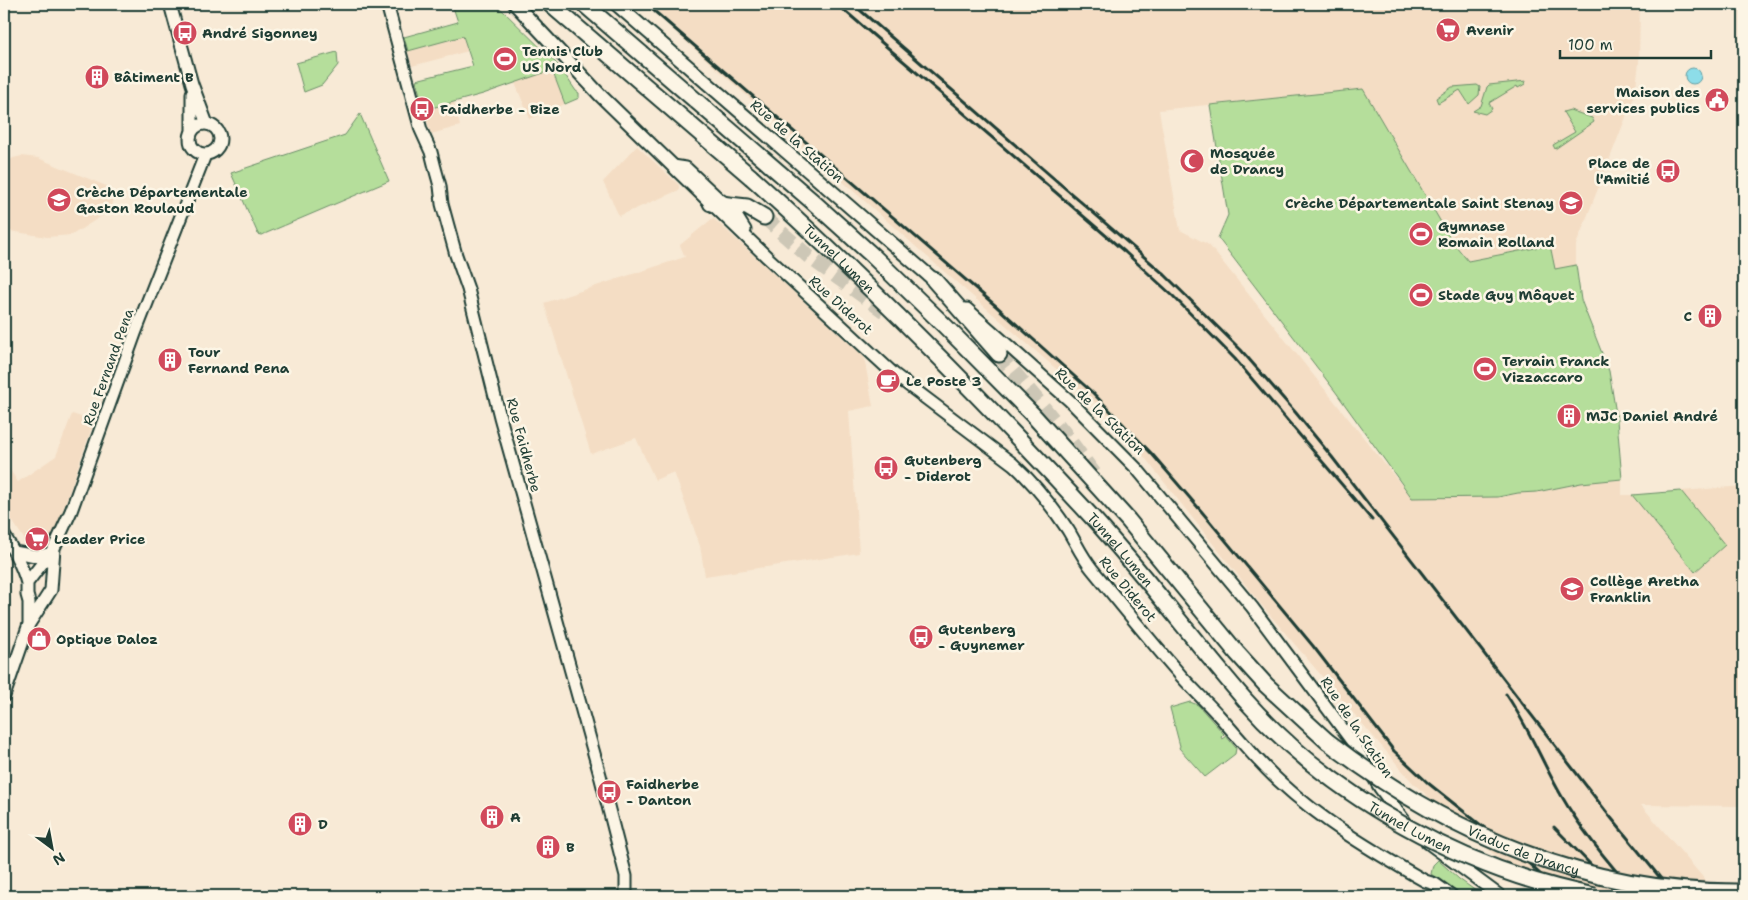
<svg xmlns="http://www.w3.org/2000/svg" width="1748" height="900" viewBox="0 0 1748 900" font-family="'Shantell Sans',sans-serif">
	<rect width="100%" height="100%" fill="#f8ead6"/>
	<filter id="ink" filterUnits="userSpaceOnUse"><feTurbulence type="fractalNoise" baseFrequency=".02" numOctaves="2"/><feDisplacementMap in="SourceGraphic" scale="10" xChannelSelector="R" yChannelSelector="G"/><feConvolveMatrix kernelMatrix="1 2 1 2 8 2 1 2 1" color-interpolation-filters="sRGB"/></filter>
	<g filter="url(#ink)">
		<path fill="#f4ddc4" d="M644 4H1640L1639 63 1635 94 1576 245V265L1555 269 1550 245 1468 261 1452 241 1431 205 1304 95 1159 110 1180 230 1209 245 1412 498 1498 497 1518 493 1537 492 1581 483 1622 479V495H1632L1695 572 1725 545 1681 491 1744 486V806L1641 805 1719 896H1541L1413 783 1263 607 1115 420 924 254Z
			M463 36 468 51 412 66 408 51Z
			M552 69 565 104 530 119 515 83Z
			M454 102 460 126 431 134 424 110Z
			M637 146 679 185V190L619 216 603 182Z
			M22 156 38 158 111 188 115 195 111 210 72 235 47 237 4 230V165L13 158Z
			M713 218 864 357 873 406 849 411 859 553 705 576 700 546 674 472 655 480 636 438 591 454 544 303 685 257 680 245Z
			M72 414 94 421 51 544 30 548 4 508V461L18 482 56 456Z"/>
		<path fill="#b5de9b" stroke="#6a8e68" d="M452 4H496L559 66 576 91 579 93V98L565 104 552 70 483 94 424 110 416 80 473 66 463 36 408 51 404 37 458 22Z
			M337 52 338 65 322 85 304 92 296 63Z
			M1526 81 1525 84 1518 88 1517 86 1489 103 1492 109 1485 114 1473 111 1481 106 1487 87 1489 85Z
			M1477 85 1480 87 1479 95 1469 104 1460 90 1438 103 1436 98 1452 87Z
			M1363 89 1452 241 1468 261 1550 245 1555 269 1576 265 1581 300 1609 371 1617 420 1622 479 1581 483 1537 492 1518 493 1498 497 1412 498 1335 391 1218 238 1228 215 1210 105Z
			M1570 110 1592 118 1594 122 1555 149 1553 145 1575 132 1563 112Z
			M360 114 389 181 262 235 258 234 231 173 345 135Z
			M1681 491 1725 545 1695 572 1632 495Z
			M1190 702 1198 705 1224 734 1221 737 1222 739 1226 736 1236 748 1235 754 1205 777 1179 748 1180 746 1170 708Z
			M1438 860 1459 879 1483 896H1458L1431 874 1433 865Z"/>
		<path fill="#8ddde9" stroke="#619da1" d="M1685 76a8 8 0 1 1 16 0a8 8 0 1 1-16 0Z"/>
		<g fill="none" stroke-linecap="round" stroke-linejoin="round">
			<path stroke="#cdc7b6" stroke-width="15" stroke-dasharray="15 8" stroke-linecap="butt" d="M764 217 808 256 891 316
				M999 354 1062 430 1098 479"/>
			<defs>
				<path id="secondary" d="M170 4 192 84 207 124
					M387 4 421 130 431 152 435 168 440 186 442 204 456 255 468 289 500 417 600 775 626 876V896
					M192 93V131
					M190 139a15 15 0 1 1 30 0a15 15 0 1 1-30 0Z
					M673 166 686 168 719 199 730 206 745 230
					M711 203 767 257 895 375 1013 464C1034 483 1052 506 1068 530 1076 543 1082 557 1092 569 1120 603 1147 637 1176 670 1190 687 1206 701 1220 717 1240 739 1257 761 1279 781 1322 821 1374 852 1425 881L1435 884 1452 896
					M967 309 1070 401 1137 469 1252 607 1351 740 1380 788 1406 823
					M4 535C13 550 22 565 27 583
					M14 552 36 556 50 554
					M29 624V602L27 595V583L54 548 71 511 136 331 205 155
					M4 696 29 624 51 590 54 548
					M1427 842 1500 896"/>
				<path id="primary" d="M515 4 601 96 711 203
					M616 4 934 280"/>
				<path id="highway" d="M550 4 751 177
					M584 4 812 201 873 256 946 327 1032 414 1128 520 1237 653 1266 685 1327 741
					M711 203 747 207 764 217
					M934 280 999 354"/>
			</defs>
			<use href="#secondary" stroke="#1f3d34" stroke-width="15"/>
			<use href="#primary" stroke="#1f3d34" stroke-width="16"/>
			<use href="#highway" stroke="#1f3d34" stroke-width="19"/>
			<use href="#secondary" stroke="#fcf5e5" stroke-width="11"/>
			<use href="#primary" stroke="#fcf5e5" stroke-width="12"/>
			<use href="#highway" stroke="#fcf5e5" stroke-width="15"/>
			<path stroke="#1f3d34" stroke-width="3" d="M646 4 996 306 1093 393 1152 454 1202 512 1313 646 1394 751 1428 783 1526 861 1564 896
				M837 4 1125 252 1173 296 1235 359 1372 520
				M853 4 1165 275 1241 350 1296 413 1332 457 1608 814 1675 896
				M1506 694C1528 726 1542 762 1561 795 1582 832 1610 865 1638 896
				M1554 827 1595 869 1620 896"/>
			<defs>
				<g id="highway-bridge">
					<path id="s1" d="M751 177C871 285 983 399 1092 517 1146 576 1193 640 1245 700 1333 799 1466 871 1595 896"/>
					<path id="s2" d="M1327 741C1448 835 1589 894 1744 892"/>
				</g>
			</defs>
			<use href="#highway-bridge" stroke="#1f3d34" stroke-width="19" stroke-linecap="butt"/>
			<use href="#highway-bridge" stroke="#fcf5e5" stroke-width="15"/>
		</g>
	</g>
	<defs>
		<symbol id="supermarket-disc" viewBox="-11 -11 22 22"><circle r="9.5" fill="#d1495b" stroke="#fcf5e5"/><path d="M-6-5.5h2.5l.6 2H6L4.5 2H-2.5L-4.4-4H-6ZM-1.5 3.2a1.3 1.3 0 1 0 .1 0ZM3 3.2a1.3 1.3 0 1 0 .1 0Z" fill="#fff"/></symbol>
		<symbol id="bus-disc" viewBox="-11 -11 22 22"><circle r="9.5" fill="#d1495b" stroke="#fcf5e5"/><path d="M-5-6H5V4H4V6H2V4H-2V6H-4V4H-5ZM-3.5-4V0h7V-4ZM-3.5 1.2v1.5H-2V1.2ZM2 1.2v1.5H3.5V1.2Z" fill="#fff"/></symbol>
		<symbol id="stadium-disc" viewBox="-11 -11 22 22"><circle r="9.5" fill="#d1495b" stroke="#fcf5e5"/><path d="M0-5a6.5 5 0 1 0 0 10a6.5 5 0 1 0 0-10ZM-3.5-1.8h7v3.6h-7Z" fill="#fff"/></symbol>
		<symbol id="building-disc" viewBox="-11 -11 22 22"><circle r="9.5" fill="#d1495b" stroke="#fcf5e5"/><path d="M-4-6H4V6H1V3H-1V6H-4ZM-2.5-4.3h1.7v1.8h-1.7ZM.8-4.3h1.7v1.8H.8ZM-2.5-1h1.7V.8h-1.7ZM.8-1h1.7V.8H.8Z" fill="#fff"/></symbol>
		<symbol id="civic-disc" viewBox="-11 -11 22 22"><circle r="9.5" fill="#d1495b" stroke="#fcf5e5"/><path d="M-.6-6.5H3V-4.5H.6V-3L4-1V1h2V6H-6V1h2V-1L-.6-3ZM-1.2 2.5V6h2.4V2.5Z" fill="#fff"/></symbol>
		<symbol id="mosque-disc" viewBox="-11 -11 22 22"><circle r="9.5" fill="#d1495b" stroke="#fcf5e5"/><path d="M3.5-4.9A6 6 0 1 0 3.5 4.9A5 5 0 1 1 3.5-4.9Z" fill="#fff"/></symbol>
		<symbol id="school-disc" viewBox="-11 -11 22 22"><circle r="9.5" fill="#d1495b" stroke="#fcf5e5"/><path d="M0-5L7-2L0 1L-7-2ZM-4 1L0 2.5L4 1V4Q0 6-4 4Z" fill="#fff"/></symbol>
		<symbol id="cafe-disc" viewBox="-11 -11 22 22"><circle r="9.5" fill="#d1495b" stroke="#fcf5e5"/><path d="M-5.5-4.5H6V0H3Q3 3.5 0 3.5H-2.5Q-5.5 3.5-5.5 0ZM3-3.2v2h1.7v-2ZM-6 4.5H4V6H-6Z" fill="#fff"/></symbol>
		<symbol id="shop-disc" viewBox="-11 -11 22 22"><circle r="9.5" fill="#d1495b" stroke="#fcf5e5"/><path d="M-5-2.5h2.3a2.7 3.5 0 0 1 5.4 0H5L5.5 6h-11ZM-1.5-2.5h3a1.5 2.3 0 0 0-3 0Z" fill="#fff"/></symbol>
	</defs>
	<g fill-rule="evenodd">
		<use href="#supermarket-disc" x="1434" y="16" width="28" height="28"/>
		<use href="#bus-disc" x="171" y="19" width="28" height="28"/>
		<use href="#stadium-disc" x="491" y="45" width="28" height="28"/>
		<use href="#building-disc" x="83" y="63" width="28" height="28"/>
		<use href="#civic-disc" x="1703" y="86" width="28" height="28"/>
		<use href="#bus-disc" x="408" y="95" width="28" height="28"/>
		<use href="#mosque-disc" x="1178" y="147" width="28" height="28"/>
		<use href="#bus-disc" x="1654" y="157" width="28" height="28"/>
		<use href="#school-disc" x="45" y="186" width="28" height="28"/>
		<use href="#school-disc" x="1557" y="189" width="28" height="28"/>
		<use href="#stadium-disc" x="1407" y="220" width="28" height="28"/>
		<use href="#stadium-disc" x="1407" y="281" width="28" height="28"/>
		<use href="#building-disc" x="1696" y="302" width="28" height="28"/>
		<use href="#building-disc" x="156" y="346" width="28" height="28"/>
		<use href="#stadium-disc" x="1471" y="355" width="28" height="28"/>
		<use href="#cafe-disc" x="874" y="367" width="28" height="28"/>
		<use href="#building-disc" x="1555" y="402" width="28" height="28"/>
		<use href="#bus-disc" x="872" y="454" width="28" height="28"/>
		<use href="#supermarket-disc" x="23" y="525" width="28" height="28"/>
		<use href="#school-disc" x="1558" y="575" width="28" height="28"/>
		<use href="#bus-disc" x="907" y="623" width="28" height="28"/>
		<use href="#shop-disc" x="25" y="625" width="28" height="28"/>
		<use href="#bus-disc" x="595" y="778" width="28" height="28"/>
		<use href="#building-disc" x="478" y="803" width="28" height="28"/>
		<use href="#building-disc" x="286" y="810" width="28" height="28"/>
		<use href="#building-disc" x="534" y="833" width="28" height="28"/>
	</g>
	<g text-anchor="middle" stroke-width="5" stroke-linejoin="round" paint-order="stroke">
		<g font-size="14" font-weight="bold" fill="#1f3d34" stroke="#fcf5e5" text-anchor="start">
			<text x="1466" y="35">Avenir</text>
			<text x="202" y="38">André Sigonney</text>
			<text x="522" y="56">Tennis Club<tspan x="522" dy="16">US Nord</tspan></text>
			<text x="114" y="82">Bâtiment B</text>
			<text x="1700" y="97" text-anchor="end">Maison des<tspan x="1700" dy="16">services publics</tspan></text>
			<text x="440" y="114">Faidherbe - Bize</text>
			<text x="1210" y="158">Mosquée<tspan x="1210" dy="16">de Drancy</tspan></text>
			<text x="1650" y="168" text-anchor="end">Place de<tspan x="1650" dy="16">l'Amitié</tspan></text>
			<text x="76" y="197">Crèche Départementale<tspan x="76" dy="16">Gaston Roulaud</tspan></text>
			<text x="1554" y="208" text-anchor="end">Crèche Départementale Saint Stenay</text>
			<text x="1438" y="231">Gymnase<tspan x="1438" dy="16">Romain Rolland</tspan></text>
			<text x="1438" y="300">Stade Guy Môquet</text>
			<text x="1692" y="321" text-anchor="end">C</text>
			<text x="188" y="357">Tour<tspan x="188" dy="16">Fernand Pena</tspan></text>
			<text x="1502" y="366">Terrain Franck<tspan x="1502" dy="16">Vizzaccaro</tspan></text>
			<text x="906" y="386">Le Poste 3</text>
			<text x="1586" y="421">MJC Daniel André</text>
			<text x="904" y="465">Gutenberg<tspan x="904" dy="16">- Diderot</tspan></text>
			<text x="54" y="544">Leader Price</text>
			<text x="1590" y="586">Collège Aretha<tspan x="1590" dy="16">Franklin</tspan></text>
			<text x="938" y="634">Gutenberg<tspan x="938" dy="16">- Guynemer</tspan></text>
			<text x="56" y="644">Optique Daloz</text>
			<text x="626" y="789">Faidherbe<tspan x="626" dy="16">- Danton</tspan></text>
			<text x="510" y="822">A</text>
			<text x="318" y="829">D</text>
			<text x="566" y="852">B</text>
		</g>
		<g font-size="14" fill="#1f3d34" stroke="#fcf5e5">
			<text transform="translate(797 141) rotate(41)" y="5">Rue de la Station</text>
			<text dy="5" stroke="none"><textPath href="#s1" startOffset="120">Tunnel Lumen</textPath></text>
			<text transform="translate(841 305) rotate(42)" y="5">Rue Diderot</text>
			<text transform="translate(108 367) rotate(-70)" y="5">Rue Fernand Pena</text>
			<text transform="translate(1100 411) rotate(44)" y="5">Rue de la Station</text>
			<text transform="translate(524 445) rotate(75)" y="5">Rue Faidherbe</text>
			<text dy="5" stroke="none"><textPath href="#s1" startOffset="525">Tunnel Lumen</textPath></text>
			<text transform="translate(1128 589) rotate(50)" y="5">Rue Diderot</text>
			<text transform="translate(1357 727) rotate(56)" y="5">Rue de la Station</text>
			<text dy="5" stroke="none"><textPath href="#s1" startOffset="930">Tunnel Lumen</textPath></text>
			<text dy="5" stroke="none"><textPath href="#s2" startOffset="226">Viaduc de Drancy</textPath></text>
		</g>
	</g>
	<rect width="1748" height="900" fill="none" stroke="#fcf5e5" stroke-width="20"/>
	<rect x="10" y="10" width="1728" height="880" fill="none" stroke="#1f3d34" stroke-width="2" filter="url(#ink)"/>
	<g transform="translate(52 848) rotate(148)" stroke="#fcf5e5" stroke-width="4" paint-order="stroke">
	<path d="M0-4L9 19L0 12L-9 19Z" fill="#1f3d34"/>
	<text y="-8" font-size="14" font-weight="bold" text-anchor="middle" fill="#1f3d34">N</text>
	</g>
	<path d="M1560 50v8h151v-8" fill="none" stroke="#1f3d34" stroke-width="2.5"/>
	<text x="1568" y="50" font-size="15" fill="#1f3d34" stroke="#fcf5e5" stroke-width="4" paint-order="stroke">100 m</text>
</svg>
